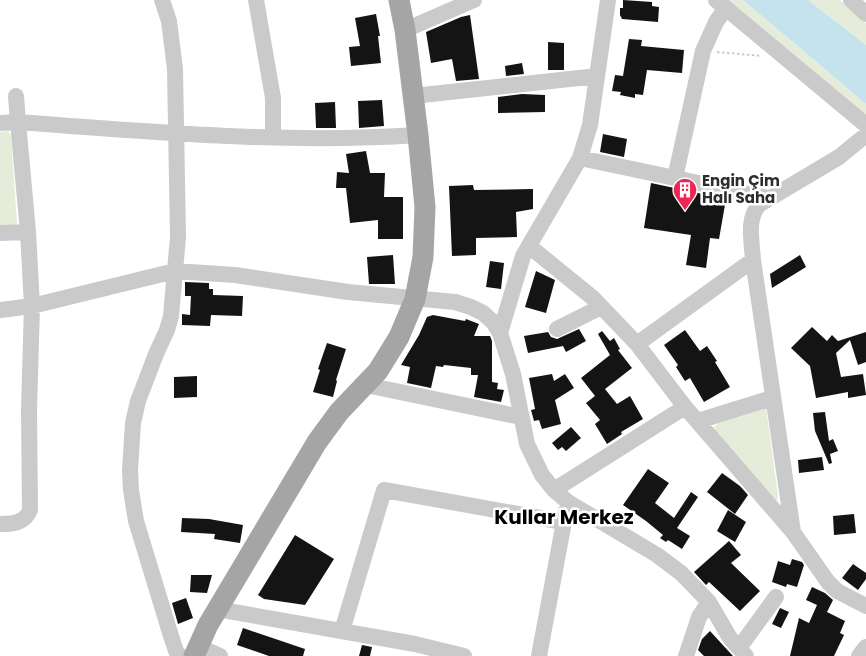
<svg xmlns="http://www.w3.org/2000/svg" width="866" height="656" viewBox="0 0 866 656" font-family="Poppins,sans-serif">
	<rect width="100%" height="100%" fill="#fff"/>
	<path fill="#e6ecda" d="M725 0H743L866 104V116Z
		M808 0H840L866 23V45Z
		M8 131 11 135 17 223 14 227 0 228V132Z
		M766 407 778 496 777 500 775 501 716 431 714 427 719 422Z"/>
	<path fill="#c5e3ed" d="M743 0H808L866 45V104Z"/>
	<path fill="#141414" d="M623 0 652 2V6L659 7 658 22 622 19 620 15V8H623Z
		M376 14 380 36H378L381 63 351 66 349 47 360 46 355 18Z
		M470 15 479 79 456 81 452 59 431 63 426 32 461 17Z
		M629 39 642 40 641 46 684 50 682 73 647 70 643 95 635 94V98L620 95 621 92 612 91 615 75 623 76Z
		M548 42 564 43V70H548Z
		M522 63 524 74 506 76 505 66Z
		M522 94 545 95V112L498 113V97Z
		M382 100 384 126 359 128 358 101Z
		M335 102 336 128H316L315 103Z
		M603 134 627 139 624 157 600 152Z
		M366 151 370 173H385L384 197H403V239H378V220L350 223 346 188H336L337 172 349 173 346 154Z
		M651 183 726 199 719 239 710 238 706 268 686 265 691 235 644 228Z
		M473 185 474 190 533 189V209L516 212 517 237 476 238V255L452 256 449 186Z
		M393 255 395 284H369L367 257Z
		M800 255 806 267 772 288 770 274Z
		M490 261 504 263 501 289 486 287Z
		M536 271 555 280 546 313 525 307Z
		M185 282 209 283V289H213V295L243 296 242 316 211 315 210 326 182 325V314L190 315 191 296H185Z
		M433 315 465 321 466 319 479 324 474 336H490L492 341V382L498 383 497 389 504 390 501 402 474 397 478 375H471V368L444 365 443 367 436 366 431 388 407 383 410 367 401 365 419 335 427 317Z
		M812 327 827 341 832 335 838 341 866 332V362L858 365 850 340 836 353 841 377 863 374 866 395 848 398V392L816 398 810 366 791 348Z
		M579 329 586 341 566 352 563 346 528 353 524 336 548 332 551 337 557 339Z
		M685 330 700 351 707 346 717 361 715 362 730 387 704 402 690 378 685 381 676 367 678 365 664 345Z
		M602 331 610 341 614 338 620 349 618 350 632 368 605 389 617 404 630 396 643 419 621 432 622 434 607 444 595 424 600 420 586 403 595 396 581 378 610 355 598 334Z
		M327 343 346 349 336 380 337 381 333 397 313 392 320 370 318 369Z
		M552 374 554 381 565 374 574 388 555 400 561 424 542 429 539 420 534 421 531 410 535 409 529 378Z
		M197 376V397L174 398V377Z
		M825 412 829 441 833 439 838 451 830 454 832 463 829 464 815 431 813 413Z
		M571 427 581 438 566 451 562 447 558 450 552 443Z
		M822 457 824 470 799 473 798 460Z
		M648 469 669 483 655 503 674 518 691 492 698 497 677 528 690 536 682 549 668 540 666 542 660 538 663 535 646 521 623 505Z
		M722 473 740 486 748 495 735 514 707 492Z
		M728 510 746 522 735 542 717 531Z
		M854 514 856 533 834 535 833 516Z
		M182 518 209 519 243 525 240 543 214 539 215 534 181 532Z
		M295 535 334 559 305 605 264 599 258 595Z
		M729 541 741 555 731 563 760 591 740 611 709 582 706 585 694 572Z
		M792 559 802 562 804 565 797 587 787 584 786 587 772 582 778 561 790 565Z
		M853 564 866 573V579L858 590 842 578Z
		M191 575H212L207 593 190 592Z
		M812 587 825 593 833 600 827 612 845 621 840 633 844 635 834 656H790L799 618 809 623 817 605 806 600Z
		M186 598 193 618 178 624 172 603Z
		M780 608 789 612 781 628 772 624Z
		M243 628 305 649 303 656H269L237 645Z
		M710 631 721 643 733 656H704L698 650 702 639Z
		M362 645 372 647 370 656H359Z"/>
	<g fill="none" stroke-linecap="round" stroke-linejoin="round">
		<path stroke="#cacaca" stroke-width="2" stroke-dasharray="2.5 2.5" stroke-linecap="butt" d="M717 52 762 56"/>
		<path stroke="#cacaca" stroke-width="16" d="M162 0 169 21 175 69 178 237 171 316 167 330 156 354 138 401 133 423 130 470 131 490 136 521 171 636 176 651 180 656
			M256 0 273 98V137
			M716 0 866 125
			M851 0 866 14
			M405 30 474 0
			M413 96 597 76
			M0 123 18 122 16 96
			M866 135 839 157 760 204C746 217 752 242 753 260L793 532 828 582 837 591 866 606
			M580 158 675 178 703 51 716 22 726 8
			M675 178 768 198
			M28 232 18 122C151 132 285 144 418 135
			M0 233 28 232 32 306 29 410 30 510C25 523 13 524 0 524
			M529 246 593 298 637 344 685 407 554 490
			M0 310 32 306 175 271 235 275 348 292 455 302 471 307 483 313 493 322 500 333 513 374 527 444 542 475 554 490 568 502 657 555 681 573 709 602 730 638 746 656
			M557 329 601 307
			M500 333 523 256 580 158 590 125 608 0
			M637 344 753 260
			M366 385 521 417
			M685 407 793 532
			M698 421 772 398
			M217 609 415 644 464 656
			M342 631 384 490 563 522
			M198 646 220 656
			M739 648 776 597
			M539 656 566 511
			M686 656 699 617 709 602
			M859 656 866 647"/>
		<path stroke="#a5a5a5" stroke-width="21" d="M194 656 208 625 317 442 339 412 378 371 399 337 415 299 423 257 425 207 418 135 405 30 399 0"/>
	</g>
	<defs>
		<symbol id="building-pin" viewBox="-11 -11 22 30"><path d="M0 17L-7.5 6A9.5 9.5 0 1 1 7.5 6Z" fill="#ee2651" stroke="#fff"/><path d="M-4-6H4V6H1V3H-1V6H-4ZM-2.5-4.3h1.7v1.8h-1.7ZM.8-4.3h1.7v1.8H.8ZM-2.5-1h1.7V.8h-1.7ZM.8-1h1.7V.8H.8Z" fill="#fff"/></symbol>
	</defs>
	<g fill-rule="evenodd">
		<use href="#building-pin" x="671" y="176" width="28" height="38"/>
	</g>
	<g text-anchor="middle" stroke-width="5" stroke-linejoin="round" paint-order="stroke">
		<g font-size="15" font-weight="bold" fill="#2d2d2d" stroke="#fff" text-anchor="start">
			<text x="702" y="186">Engin Çim<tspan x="702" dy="17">Halı Saha</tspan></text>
		</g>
		<g font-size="20" font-weight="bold" fill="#000" stroke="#fff">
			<text x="564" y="524">Kullar Merkez</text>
		</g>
	</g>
</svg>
